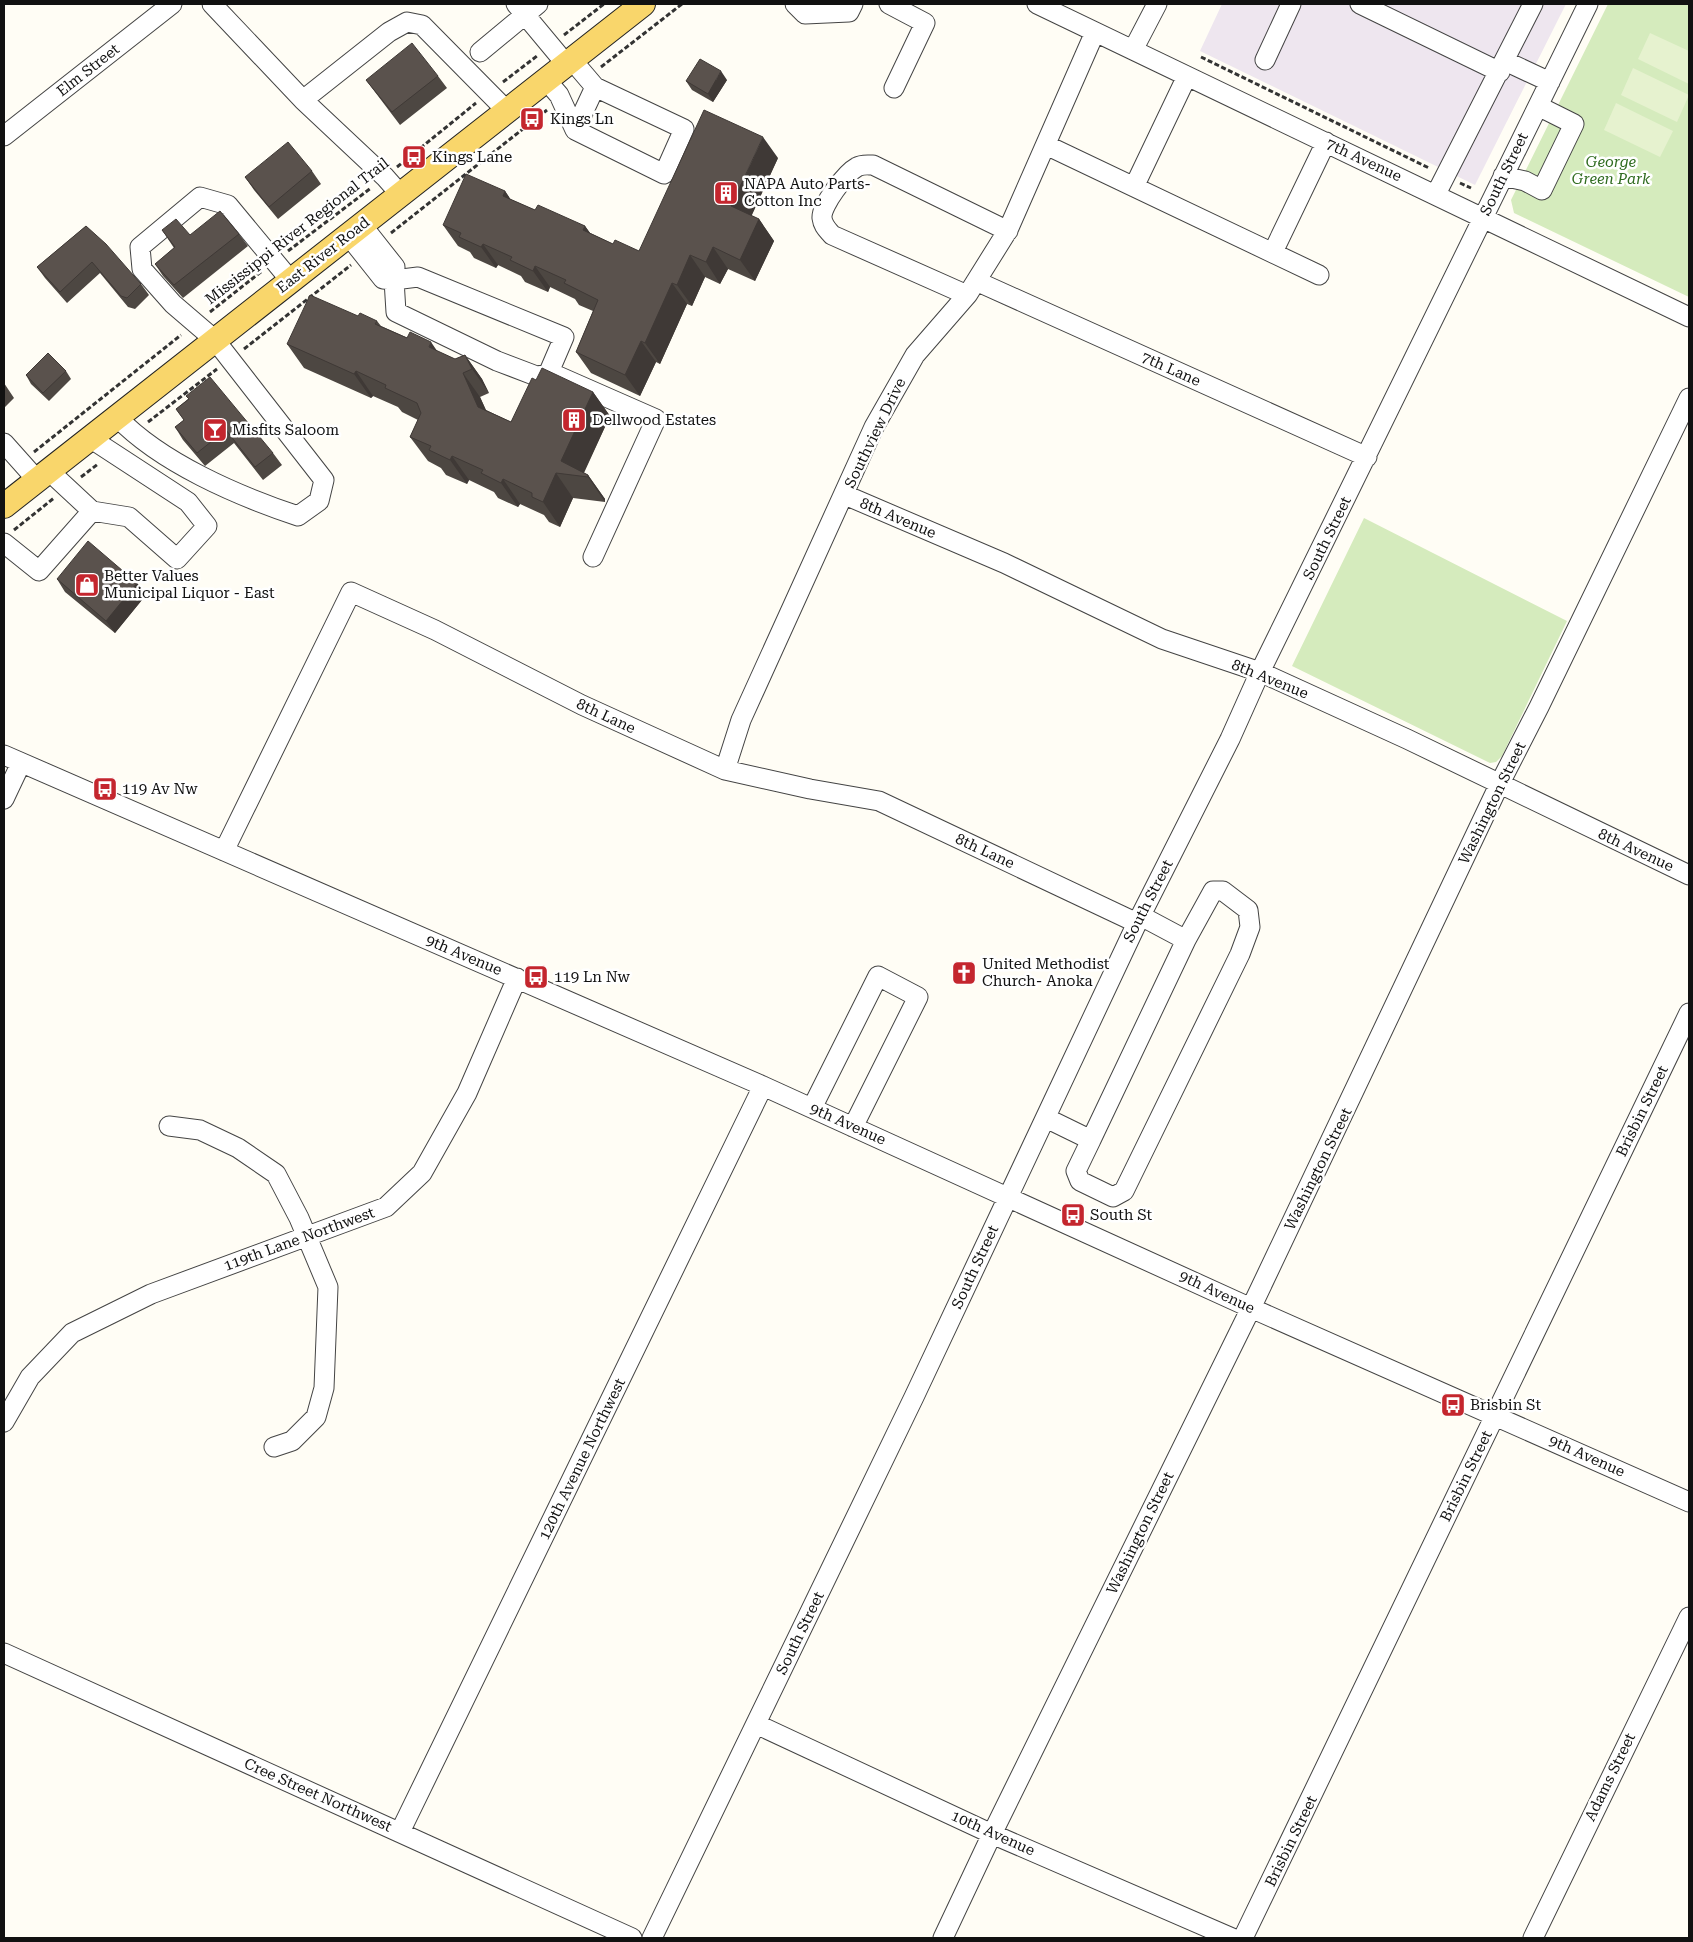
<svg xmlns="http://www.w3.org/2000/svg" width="1693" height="1942" viewBox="0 0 1693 1942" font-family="'Roboto Serif',serif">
	<rect width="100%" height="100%" fill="#fffdf5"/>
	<path fill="#eee6ef" d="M1222 4H1566L1475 185 1200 51Z"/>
	<path fill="#d5ebbd" d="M1608 4H1689V297L1514 213 1511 200Z
		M1364 518 1567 621 1502 756 1496 762 1490 763 1292 666Z"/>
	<path fill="#e6f2cf" d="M1650 33 1689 51V84L1638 59Z
		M1633 68 1689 95 1677 122 1621 95Z
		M1616 103 1673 131 1660 157 1604 130Z"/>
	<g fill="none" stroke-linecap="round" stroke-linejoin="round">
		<defs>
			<path id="minor" d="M212 4 303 100 385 177 400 194
				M516 4 566 64
				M795 4 805 14 849 12 853 4
				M889 4 925 23 894 88
				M1037 4 1689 317
				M1360 4 1500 72
				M1133 50 1157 4
				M480 52 538 4
				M1265 60 1291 4
				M1505 61 1550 82
				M546 80 559 95 575 130 664 174 684 129 595 87 572 60
				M303 100 389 32 407 22 422 25 507 111
				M575 130 595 87
				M4 136 172 4
				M1046 145 1319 275
				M1503 176 1525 181 1542 190 1574 124 1538 106
				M1134 187 1187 76
				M1436 194 1533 4
				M348 235 383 279 394 280 395 267 361 224
				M1273 252 1326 142
				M976 281 1367 457
				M967 295 832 235C827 229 823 226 822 218 821 205 846 173 857 167 862 164 867 165 873 165L1008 231
				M549 372 539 377 497 361 396 312 394 280 418 277 564 337 549 372 656 419 593 557
				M117 417C161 463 238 496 298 516L319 501 324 480 215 340 173 304 142 269 140 247 200 197 228 205 291 281
				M4 443 37 480
				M49 471 92 511 129 517 177 559 207 526 188 502 90 438
				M845 495 1004 563 1162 639 1260 672 1407 739 1689 875
				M4 543 39 571 92 511
				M4 755 763 1086 1251 1308 1689 1502
				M725 770 741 720 874 427 915 355 968 294 1008 230 1095 32
				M4 799 21 763
				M224 851 351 592 435 630 582 705 725 770 810 789 879 801 1137 923
				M812 1108 878 976 918 997 853 1127
				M1046 1118 1091 1140 1076 1171 1080 1181 1113 1197 1124 1191 1240 954 1250 927 1248 910 1223 891H1213L1186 940 1141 916
				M169 1126 200 1130 238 1148 276 1174 299 1218 328 1287 324 1388 316 1417 292 1441 274 1447
				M1091 1140 1186 940
				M4 1422 30 1377 72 1333 151 1294 386 1207 422 1173 467 1093 517 978
				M4 1653 632 1938
				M756 1724 992 1834 1232 1938
				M400 1832 763 1086
				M652 1938 914 1397 1137 923 1230 739 1260 672 1588 4
				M943 1938 992 1834 1251 1308 1499 785 1539 707 1689 398
				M1243 1938 1689 1013
				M1533 1938 1689 1617"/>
			<path id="major" d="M4 506 643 4"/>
		</defs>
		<use href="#minor" stroke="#444" stroke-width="21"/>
		<use href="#major" stroke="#222" stroke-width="26"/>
		<path stroke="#333" stroke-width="3" stroke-dasharray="5 2.5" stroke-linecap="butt" d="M564 35 604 4
			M1201 57 1429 168
			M601 67 682 4
			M503 82 537 56
			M397 167 476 103
			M1460 183 1471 188
			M391 233 547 110
			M288 251 371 188
			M210 312 262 271
			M244 349 351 265
			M148 422 217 369
			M34 452 181 335
			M81 477 98 464
			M14 530 54 498"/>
		<use href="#minor" stroke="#fff" stroke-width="19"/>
		<use href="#major" stroke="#f9d66b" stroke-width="24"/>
	</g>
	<path fill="#4d4742" d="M438 76 447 88 400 125 375 92 366 80Z
		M727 80 713 102 692 90 686 81Z
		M778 158 751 216 759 219 774 241 755 281 728 269 720 284 705 277 692 306 687 304 660 364 656 362 640 396 591 373 576 352 593 311 579 305 575 299 550 287 548 292 525 282 521 276 498 265 496 268 474 258 470 252 458 246 443 225 505 191 510 199 535 210 585 226 590 233 613 244 639 251Z
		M312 171 321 184 278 219 254 190 245 177Z
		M86 226 141 284 149 295 135 309 128 307 100 273 67 303 45 278 37 267Z
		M162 230 190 235 239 234 248 246 183 298 163 276 155 264 174 248Z
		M377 321 381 326 455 359 465 355 482 379 489 393 480 397 486 410 511 422 536 380 593 392 610 416 584 473 588 475 605 499V502L573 498 560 527 549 522 544 515 520 504 518 507 498 498 494 492 469 480 467 484 446 475 441 468 428 461 410 437 418 420 402 412 398 407 373 396 371 398 304 368 287 344Z
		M66 371 71 379 49 401 31 384 26 375Z
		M4 383 14 398 4 408Z
		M188 399 273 453 282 465 263 480 234 443 205 466 183 440 175 427 184 420 176 409Z
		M57 579 137 583 146 595 115 633 65 592Z"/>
	<path fill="#3f3936" d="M721 71 727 80 713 102 708 94Z
		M763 137 778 158 746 228 731 206Z
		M505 191 520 213 503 196Z
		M759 219 774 241 755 281 740 260Z
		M585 226 600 247 583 230Z
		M483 244 498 265 496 268 481 247Z
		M713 247 728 269 720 284 706 262Z
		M690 255 705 277 692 306 677 285Z
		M535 266 550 287 548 292 533 271Z
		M672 283 687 304 660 364 645 343Z
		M641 341 656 362 640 396 625 375Z
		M431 342 448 367 429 347Z
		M465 355 482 379 489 393 472 369Z
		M356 371 373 396 371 398 354 374Z
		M463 373 480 397 495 431 478 407Z
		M593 392 610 416 582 476 561 461Z
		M452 456 469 480 467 484 450 460Z
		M556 473 573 498 560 527 543 502Z
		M588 475 605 499V502L588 477Z
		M503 479 520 504 518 507 501 483Z
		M137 583 146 595 115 633 106 621Z"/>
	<path fill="#5a524d" stroke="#3f3936" d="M412 43 438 76 392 112 366 80Z
		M700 59 721 71 708 94 686 81Z
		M704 110 763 137 731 206 759 219 740 260 713 247 706 262 690 255 677 285 672 283 645 343 641 341 625 375 576 352 598 300 564 283 566 280 535 266 533 271 510 260 512 257 483 244 481 247 459 237 461 233 443 225 466 174 505 191 503 196 535 210 538 205 585 226 583 230 613 244 615 240 639 251Z
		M288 142 312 171 269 207 245 177Z
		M220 211 239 234 174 285 155 264 175 247 162 230 176 219 190 235Z
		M86 226 106 244 141 284 127 298 121 296 92 262 60 292 37 267Z
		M310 295 358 316 360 313 377 321 375 324 407 338 410 332 431 342 429 347 455 359 465 355 472 369 463 373 478 407 511 422 532 378 536 380 542 368 593 392 561 461 588 475V477L556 473 543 502 532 497V493L503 479 501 483 481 473 483 470 452 456 450 460 429 450 431 446 410 437 421 413 417 403 385 388 386 385 356 371 354 374 287 344Z
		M48 353 66 371 43 393 26 375Z
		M210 377 273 453 255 467 226 430 197 453 175 427 184 420 176 409 189 399 186 396Z
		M88 541 137 583 106 621 57 579Z"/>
	<defs>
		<symbol id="bus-square" viewBox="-11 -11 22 22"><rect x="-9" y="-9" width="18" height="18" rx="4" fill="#c4262e" stroke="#fff"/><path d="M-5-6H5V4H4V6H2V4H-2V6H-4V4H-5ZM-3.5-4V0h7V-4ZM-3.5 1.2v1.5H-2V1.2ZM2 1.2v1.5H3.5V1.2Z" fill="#fff"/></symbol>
		<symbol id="building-square" viewBox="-11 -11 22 22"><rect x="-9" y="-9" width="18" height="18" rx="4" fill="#c4262e" stroke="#fff"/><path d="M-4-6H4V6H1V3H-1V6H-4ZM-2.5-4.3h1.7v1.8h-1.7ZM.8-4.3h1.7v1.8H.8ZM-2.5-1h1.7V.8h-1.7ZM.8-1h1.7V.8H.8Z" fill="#fff"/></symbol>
		<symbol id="bar-square" viewBox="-11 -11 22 22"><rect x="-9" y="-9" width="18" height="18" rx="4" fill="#c4262e" stroke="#fff"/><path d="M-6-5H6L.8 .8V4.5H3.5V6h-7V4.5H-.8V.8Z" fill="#fff"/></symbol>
		<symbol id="shop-square" viewBox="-11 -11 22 22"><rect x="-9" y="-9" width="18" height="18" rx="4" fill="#c4262e" stroke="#fff"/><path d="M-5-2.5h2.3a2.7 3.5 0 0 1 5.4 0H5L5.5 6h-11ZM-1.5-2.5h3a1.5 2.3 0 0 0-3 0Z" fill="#fff"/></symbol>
		<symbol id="church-square" viewBox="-11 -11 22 22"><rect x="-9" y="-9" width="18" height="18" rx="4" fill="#c4262e" stroke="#fff"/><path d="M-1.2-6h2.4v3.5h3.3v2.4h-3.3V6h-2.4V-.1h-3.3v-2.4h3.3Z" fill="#fff"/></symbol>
	</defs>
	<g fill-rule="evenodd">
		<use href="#bus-square" x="518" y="105" width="28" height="28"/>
		<use href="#bus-square" x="400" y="143" width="28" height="28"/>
		<use href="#building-square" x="712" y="179" width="28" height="28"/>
		<use href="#building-square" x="560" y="406" width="28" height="28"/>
		<use href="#bar-square" x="201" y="416" width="28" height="28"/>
		<use href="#shop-square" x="73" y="571" width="28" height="28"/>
		<use href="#bus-square" x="91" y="775" width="28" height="28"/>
		<use href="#church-square" x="950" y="959" width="28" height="28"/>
		<use href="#bus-square" x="522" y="963" width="28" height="28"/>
		<use href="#bus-square" x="1059" y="1201" width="28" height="28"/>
		<use href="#bus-square" x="1439" y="1391" width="28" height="28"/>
	</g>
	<g text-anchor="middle" stroke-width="5" stroke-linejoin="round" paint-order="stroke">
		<g font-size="15" fill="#111" stroke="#fff">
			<text transform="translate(88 70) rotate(-38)" y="5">Elm Street</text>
			<text transform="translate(1364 160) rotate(25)" y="5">7th Avenue</text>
			<text transform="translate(1504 174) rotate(-64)" y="5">South Street</text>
			<text transform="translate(297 231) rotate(-38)" y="5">Mississippi River Regional Trail</text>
			<text transform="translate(323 255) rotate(-38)" y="5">East River Road</text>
			<text transform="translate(1171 369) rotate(24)" y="5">7th Lane</text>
			<text transform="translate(875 433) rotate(-64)" y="5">Southview Drive</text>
			<text transform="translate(898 518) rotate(23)" y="5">8th Avenue</text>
			<text transform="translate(1327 538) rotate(-64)" y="5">South Street</text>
			<text transform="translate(1270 679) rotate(22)" y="5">8th Avenue</text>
			<text transform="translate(606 716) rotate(25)" y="5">8th Lane</text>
			<text transform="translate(1492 803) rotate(-64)" y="5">Washington Street</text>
			<text transform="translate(1636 850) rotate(25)" y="5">8th Avenue</text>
			<text transform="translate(985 851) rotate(25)" y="5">8th Lane</text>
			<text transform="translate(1148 901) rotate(-63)" y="5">South Street</text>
			<text transform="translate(464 955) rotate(23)" y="5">9th Avenue</text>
			<text transform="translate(1642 1111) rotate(-64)" y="5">Brisbin Street</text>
			<text transform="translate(848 1124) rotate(24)" y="5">9th Avenue</text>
			<text transform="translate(1318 1169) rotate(-64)" y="5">Washington Street</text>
			<text transform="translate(299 1239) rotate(-20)" y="5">119th Lane Northwest</text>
			<text transform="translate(975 1267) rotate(-65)" y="5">South Street</text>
			<text transform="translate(1217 1292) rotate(25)" y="5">9th Avenue</text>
			<text transform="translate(1587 1456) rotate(24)" y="5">9th Avenue</text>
			<text transform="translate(582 1459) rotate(-64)" y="5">120th Avenue Northwest</text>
			<text transform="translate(1466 1476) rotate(-64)" y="5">Brisbin Street</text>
			<text transform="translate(1140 1533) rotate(-64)" y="5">Washington Street</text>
			<text transform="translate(800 1633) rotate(-64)" y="5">South Street</text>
			<text transform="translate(1610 1777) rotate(-64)" y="5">Adams Street</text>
			<text transform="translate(318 1795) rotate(24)" y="5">Cree Street Northwest</text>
			<text transform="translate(993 1833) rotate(24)" y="5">10th Avenue</text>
			<text transform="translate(1291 1841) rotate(-64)" y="5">Brisbin Street</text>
		</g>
		<g font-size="15" fill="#111" stroke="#fff" text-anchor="start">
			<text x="550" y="124">Kings Ln</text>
			<text x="432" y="162">Kings Lane</text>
			<text x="744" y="189">NAPA Auto Parts-<tspan x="744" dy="17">Cotton Inc</tspan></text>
			<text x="592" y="425">Dellwood Estates</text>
			<text x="232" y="435">Misfits Saloom</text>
			<text x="104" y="581">Better Values<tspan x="104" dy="17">Municipal Liquor - East</tspan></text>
			<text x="122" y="794">119 Av Nw</text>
			<text x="982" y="969">United Methodist<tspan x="982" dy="17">Church- Anoka</tspan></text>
			<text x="554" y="982">119 Ln Nw</text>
			<text x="1090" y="1220">South St</text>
			<text x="1470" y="1410">Brisbin St</text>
		</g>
		<g font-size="15" font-style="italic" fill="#2f6b1f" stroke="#fff">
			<text x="1611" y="167">George<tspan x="1611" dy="17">Green Park</tspan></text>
		</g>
	</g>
	<rect width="1693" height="1942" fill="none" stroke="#111111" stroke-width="10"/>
</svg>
